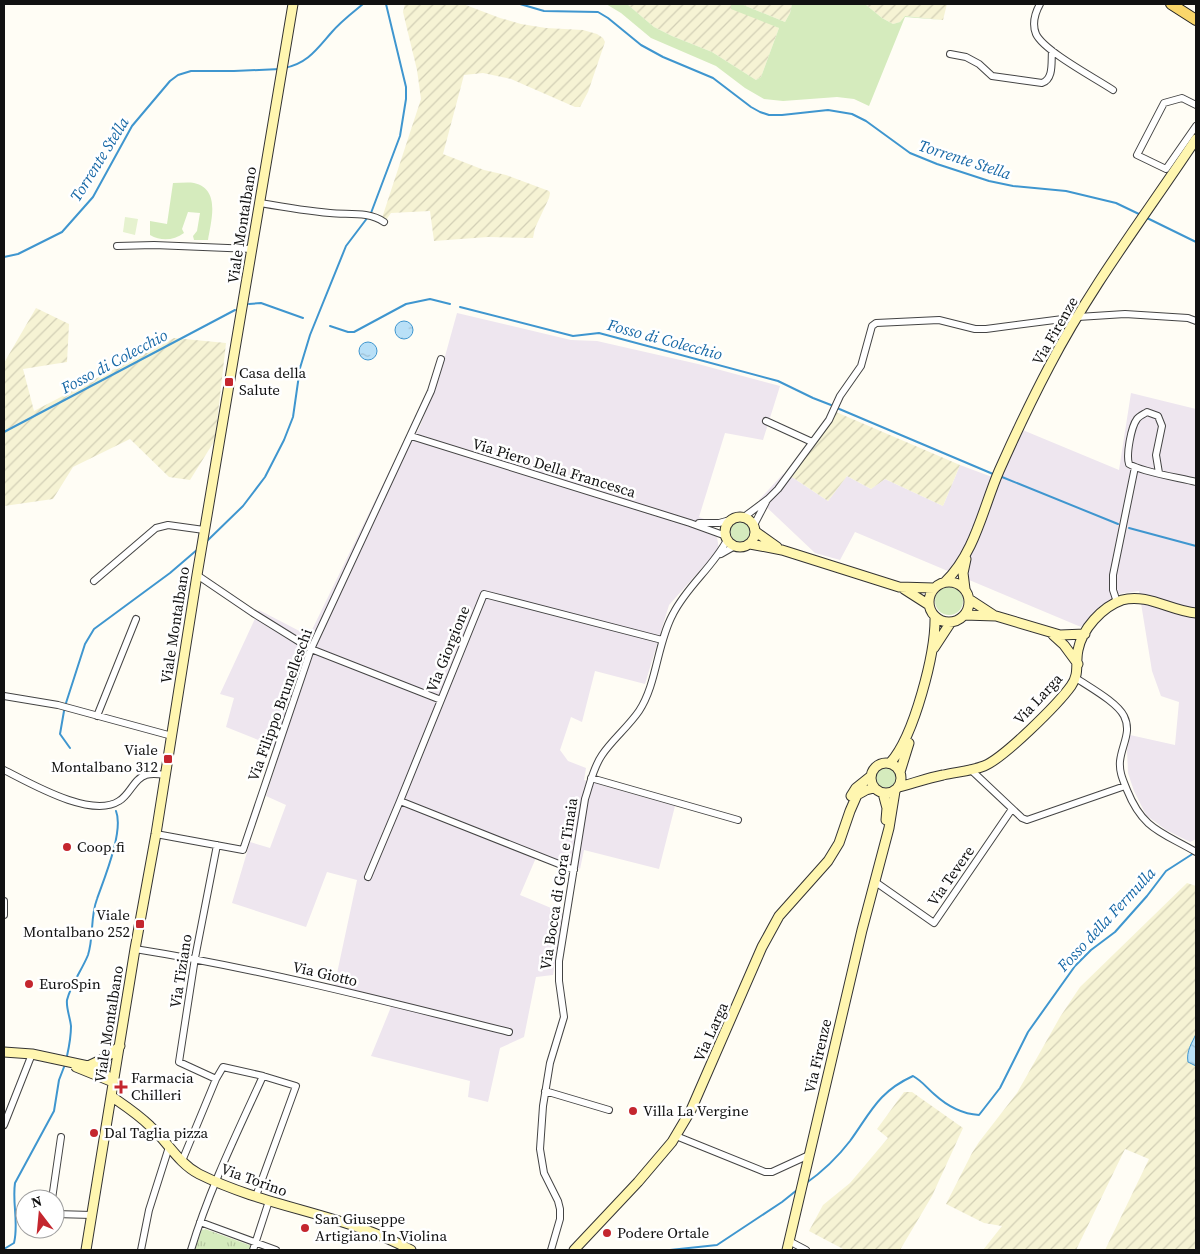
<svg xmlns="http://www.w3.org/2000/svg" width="1200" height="1254" viewBox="0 0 1200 1254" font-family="'Source Serif 4',serif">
	<defs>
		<pattern id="farmland-furrows" width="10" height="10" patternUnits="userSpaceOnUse" patternTransform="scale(1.25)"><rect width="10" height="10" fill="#f6f3d4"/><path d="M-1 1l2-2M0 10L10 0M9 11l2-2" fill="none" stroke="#d2cfb5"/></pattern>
		<pattern id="park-tufts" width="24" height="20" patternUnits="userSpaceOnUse" patternTransform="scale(1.25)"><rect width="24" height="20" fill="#d5ebbd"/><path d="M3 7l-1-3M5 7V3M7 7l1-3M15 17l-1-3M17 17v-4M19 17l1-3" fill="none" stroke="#b6c8a1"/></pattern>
		<pattern id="water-ripples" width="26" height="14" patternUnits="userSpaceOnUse" patternTransform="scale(1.25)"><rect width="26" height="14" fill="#b9e0f7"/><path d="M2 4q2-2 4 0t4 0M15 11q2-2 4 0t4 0" fill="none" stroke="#9ebfd3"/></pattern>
	</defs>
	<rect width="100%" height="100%" fill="#fffdf5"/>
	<path fill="#eee6ef" d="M457 313 571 340 597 341 698 364 780 386 763 440 725 433 699 517 707 520 717 537 719 549 669 605 645 684 595 671 582 722 571 717 560 750 568 761 586 768 584 780 675 806 659 869 584 850 580 869 538 853 520 895 563 913 553 975 536 977 524 1037 500 1048 488 1102 468 1097 470 1081 371 1056 391 1007 333 992 357 880 327 872 306 927 232 903 250 842 270 848 286 805 266 796 281 749 226 727 234 698 220 694 259 610 309 636 406 437 418 431 439 378Z
		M1131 393 1196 409V839L1190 842 1166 830 1146 815 1134 791 1128 773 1127 750 1130 735 1175 745 1179 702 1161 696 1152 671 1139 591 1119 594 1103 605 1081 627 855 532 840 560 815 553 759 500 783 474 792 477 828 501 847 476 871 489 885 479 943 506 960 465 992 477 1013 426 1119 470Z"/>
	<path fill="url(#farmland-furrows)" d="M405 4H463L500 18 521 24 546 28 583 30 597 34 603 38 605 42 588 92 580 107H575L511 79 483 73 464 75 443 154 484 170 506 175 549 191 550 193 549 198 535 228 533 238 488 237 434 241 430 211 391 213 386 220 382 218 421 99 417 70 403 12Z
		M627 4H731L779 28 761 77 756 80 712 52 672 36 654 27Z
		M741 4H792L790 13 785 22Z
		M865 4H947L943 20 905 16 900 22 893 24 882 18Z
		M36 308 69 324 67 362 23 369 34 411 174 338 226 343 215 440 190 480 169 477 130 439 73 467 53 499 4 506V363Z
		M836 412 960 465 943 506 885 479 871 489 847 476 828 501 792 477Z
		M1187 883 1196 886V1250H1105L1149 1159 1125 1149 1076 1250H983L1002 1226 984 1223 946 1204 972 1153 979 1142 1017 1093 1060 1017 1080 987Z
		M904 1092H912L963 1128 932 1196 900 1250H845L809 1231 823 1205 850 1183 888 1138 877 1129Z"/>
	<path fill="#d5ebbd" d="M606 4H627L654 27 672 36 712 52 756 80 761 77 779 28 731 9V4H741L785 22 790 13 792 4H865L882 18 893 24 900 22 905 16 943 20 947 4 943 20 905 17 869 106 854 99 837 97 783 101 764 99 745 88 716 66 651 38 621 13Z
		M173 183C180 183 188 182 194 183 221 189 211 221 208 240H194L193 236 197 231 200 213 188 212 182 229 184 233C174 240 162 242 150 235V221L167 224Z
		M730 532a10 10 0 1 1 20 0a10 10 0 1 1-20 0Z
		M935 601a14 14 0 1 1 28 0a14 14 0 1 1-28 0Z
		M876 778a10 10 0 1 1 20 0a10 10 0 1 1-20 0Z"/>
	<path fill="url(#park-tufts)" d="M202 1229 204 1230 205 1229 252 1246 251 1250H195Z"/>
	<path fill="#e6f2cf" d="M125 217 138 219 135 235 123 232Z"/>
	<path fill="url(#water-ripples)" stroke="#3f96cf" d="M395 330a9 9 0 1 1 18 0a9 9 0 1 1-18 0Z
		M359 351a9 9 0 1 1 18 0a9 9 0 1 1-18 0Z
		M1196 1034V1066L1188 1062C1186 1051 1192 1043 1196 1034Z"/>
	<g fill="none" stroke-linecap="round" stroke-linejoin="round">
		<path stroke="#3f96cf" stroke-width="2" d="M520 4 544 11 598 12 608 18 641 45 663 57 713 78 751 107 760 112 769 115H782L828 110 852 114 866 121 910 153 937 164 989 181 1013 186 1066 191 1116 203 1141 215
			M284 68C307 64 317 49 331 33 340 22 352 13 363 4
			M1145 217 1196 242
			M4 257 18 254 62 232 93 197 132 126 170 81 178 75 191 71H234L280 69
			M249 304 261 303 303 318
			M460 307 573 336 599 333 778 381 813 398 831 405
			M330 326 348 332H354L406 304 430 299 450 304
			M837 408 993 474
			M4 432 235 310
			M1002 477 1118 524
			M1129 528 1196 546
			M207 541 243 506 265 477 284 440 293 417 300 368 310 335 346 246 371 213 400 136 406 99V87L386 4
			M66 703 85 644 94 629 170 573 198 549
			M64 711 60 734 70 748
			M67 1056C69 1047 71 1036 71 1026 70 1017 66 1008 67 1000 71 984 82 970 88 955 94 936 90 917 97 899 104 879 124 831 116 811
			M805 1184C822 1172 837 1158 850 1141 871 1112 878 1092 913 1076 922 1081 926 1087 934 1094 946 1105 962 1114 979 1115L1000 1088 1028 1032 1075 966 1091 950 1115 932 1147 896 1166 871 1194 853
			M4 1249 14 1243C19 1223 12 1203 15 1183L54 1111 59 1080 64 1067
			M670 1250 717 1245 782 1202 797 1190"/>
		<defs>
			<path id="street" d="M1040 4C1035 13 1032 24 1036 34 1044 51 1095 78 1113 90
				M950 54 966 57 979 64 992 76 1042 83C1054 79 1051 62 1052 51
				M1196 105 1182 98 1164 103 1137 155 1166 169 1196 126
				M260 203C283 207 307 211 330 213 347 215 369 211 384 222
				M117 246 154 245 252 249
				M766 421 812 442
				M411 436 690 523 726 536
				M1159 473 1156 455 1162 426 1158 416 1147 412C1144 414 1139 416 1137 419 1131 427 1126 455 1129 464 1141 472 1181 478 1196 482
				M744 517 768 499 778 489 829 420 840 396 861 366 872 326 876 323 939 320 975 329H986L1078 317 1125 314 1188 318 1196 321
				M699 523H719L730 520
				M754 525 766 502
				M721 554 735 546
				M197 575 253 613 311 649 441 700
				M94 581 156 528 168 525 204 530
				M1117 602 1113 590V575L1135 467
				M1076 678C1089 687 1117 702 1124 716 1132 732 1122 744 1120 761 1119 772 1123 780 1127 790 1143 830 1162 832 1196 852
				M4 696 58 705 172 736
				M97 716 136 619
				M970 769 1022 818 1027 820 1125 786
				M4 770C30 783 91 819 119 801 130 795 134 778 146 775 152 773 159 774 165 775
				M591 778 738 820
				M400 801 484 594 662 640
				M156 834 243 850 311 649 431 391 441 359
				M368 877 400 801 574 870
				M874 881 934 923 1012 809
				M4 901V915
				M135 949C261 969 385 1001 509 1032
				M216 1079 179 1062 195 958 217 845
				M545 1091 609 1110
				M4 1125 32 1054
				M676 1136 765 1172H772L809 1155
				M182 1161 216 1079 223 1067 263 1076 296 1086 256 1196
				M52 1199 61 1137
				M20 1212 25 1213
				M55 1214 92 1215
				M200 1222 276 1250
				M789 1241 806 1250
				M141 1250 149 1210 169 1147
				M191 1250C209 1190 237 1133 263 1076
				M253 1250 269 1201
				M551 1250 560 1219V1209L558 1201 544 1173 540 1149 543 1106 550 1063 564 1017 559 981V961L585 799C590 784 593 768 602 755 612 740 628 727 639 711 657 684 657 643 673 614 687 586 713 567 727 540"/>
			<path id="secondary" d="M725 532a15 15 0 1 1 30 0a15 15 0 1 1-30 0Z
				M756 532 777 547
				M750 544 782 550 899 587 934 588
				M929 602a20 20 0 1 1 40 0a20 20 0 1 1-40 0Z
				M945 582C975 553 983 508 999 471 1015 435 1032 399 1050 365 1091 286 1147 213 1196 139
				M904 589 929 605
				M965 589 963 573 966 559
				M969 599 995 616
				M964 615 996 616 1060 635 1085 634
				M1053 635 1064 645 1078 664
				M934 648 951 622
				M871 778a15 15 0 1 1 30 0a15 15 0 1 1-30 0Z
				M890 763C914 737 936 652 935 616
				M900 772 909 743
				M899 787C914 783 928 778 943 775 956 772 971 771 984 766 1004 758 1058 704 1071 686 1080 674 1075 663 1078 650 1082 629 1102 607 1122 600 1147 593 1171 611 1196 613
				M883 793 887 808 886 820
				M851 796 856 788 871 776
				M4 1052 32 1054 88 1066 105 1058 120 1046
				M88 1066 105 1074 113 1082
				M76 1067 113 1082
				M111 1096C124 1105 138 1114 150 1126 167 1141 178 1163 199 1174 267 1208 345 1214 411 1250
				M86 1250 135 949 156 834 197 575 293 4
				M574 1250 638 1182 672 1142 691 1110 762 947 779 916 828 861 839 843 850 811 857 795 866 790 874 788
				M787 1250 862 930 889 828 895 791"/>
			<path id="primary" d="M1171 4 1196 20"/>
		</defs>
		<use href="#street" stroke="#444" stroke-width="8"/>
		<use href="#secondary" stroke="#333" stroke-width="11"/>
		<use href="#primary" stroke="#222" stroke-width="12"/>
		<use href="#street" stroke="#fff" stroke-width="6"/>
		<use href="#secondary" stroke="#fff6b0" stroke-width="9"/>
		<use href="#primary" stroke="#f9d66b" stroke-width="10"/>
	</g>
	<g fill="#c4262e" stroke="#fff" stroke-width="2">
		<rect x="224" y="377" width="10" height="10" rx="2.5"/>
		<rect x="163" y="754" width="10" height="10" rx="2.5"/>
		<circle cx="67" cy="847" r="5"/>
		<rect x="135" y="919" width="10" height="10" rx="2.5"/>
		<circle cx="29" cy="984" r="5"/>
		<path d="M118.5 1079.5h5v5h5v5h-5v5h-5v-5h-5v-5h5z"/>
		<circle cx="633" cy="1111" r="5"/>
		<circle cx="94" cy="1133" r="5"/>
		<circle cx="305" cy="1228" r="5"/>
		<circle cx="607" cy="1233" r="5"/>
	</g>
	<g text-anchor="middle" stroke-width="5" stroke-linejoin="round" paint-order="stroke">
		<g font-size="15" fill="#111" stroke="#fff">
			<text transform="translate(242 225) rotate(-81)" y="5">Viale Montalbano</text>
			<text transform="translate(1055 331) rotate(-60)" y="5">Via Firenze</text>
			<text transform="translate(554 468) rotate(17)" y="5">Via Piero Della Francesca</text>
			<text transform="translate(175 625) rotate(-81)" y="5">Viale Montalbano</text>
			<text transform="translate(448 649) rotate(-68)" y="5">Via Giorgione</text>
			<text transform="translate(1038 699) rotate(-47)" y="5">Via Larga</text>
			<text transform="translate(280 705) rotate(-70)" y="5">Via Filippo Brunelleschi</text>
			<text transform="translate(951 876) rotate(-55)" y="5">Via Tevere</text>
			<text transform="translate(559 884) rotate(-81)" y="5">Via Bocca di Gora e Tinaia</text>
			<text transform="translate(181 971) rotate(-81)" y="5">Via Tiziano</text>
			<text transform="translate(325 974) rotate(13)" y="5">Via Giotto</text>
			<text transform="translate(109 1024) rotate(-81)" y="5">Viale Montalbano</text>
			<text transform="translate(711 1032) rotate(-66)" y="5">Via Larga</text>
			<text transform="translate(818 1056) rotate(-77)" y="5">Via Firenze</text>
			<text transform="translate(254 1180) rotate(20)" y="5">Via Torino</text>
		</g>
		<g font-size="15" fill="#111" stroke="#fff" text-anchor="start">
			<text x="239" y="378">Casa della<tspan x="239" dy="17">Salute</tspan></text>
			<text x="158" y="755" text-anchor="end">Viale<tspan x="158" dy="17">Montalbano 312</tspan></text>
			<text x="77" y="852">Coop.fi</text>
			<text x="130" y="920" text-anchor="end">Viale<tspan x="130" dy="17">Montalbano 252</tspan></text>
			<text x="39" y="989">EuroSpin</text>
			<text x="131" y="1083">Farmacia<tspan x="131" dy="17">Chilleri</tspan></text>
			<text x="643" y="1116">Villa La Vergine</text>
			<text x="104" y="1138">Dal Taglia pizza</text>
			<text x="315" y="1224">San Giuseppe<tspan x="315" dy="17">Artigiano In Violina</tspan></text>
			<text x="617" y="1238">Podere Ortale</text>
		</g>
		<g font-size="16" font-style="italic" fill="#1768a6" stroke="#fff">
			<text transform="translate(99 159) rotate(-58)" y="6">Torrente Stella</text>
			<text transform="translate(965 159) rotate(18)" y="6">Torrente Stella</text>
			<text transform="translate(665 339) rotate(15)" y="6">Fosso di Colecchio</text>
			<text transform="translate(114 361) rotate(-28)" y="6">Fosso di Colecchio</text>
			<text transform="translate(1106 919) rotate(-47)" y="6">Fosso della Fermulla</text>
		</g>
	</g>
	<rect width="1200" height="1254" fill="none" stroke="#111111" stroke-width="10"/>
	<g transform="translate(40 1214) rotate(344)"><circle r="24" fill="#ffffff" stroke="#a0a0a0"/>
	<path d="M0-4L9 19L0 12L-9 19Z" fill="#c4262e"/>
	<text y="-8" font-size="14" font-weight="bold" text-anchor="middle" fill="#111111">N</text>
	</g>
</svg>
